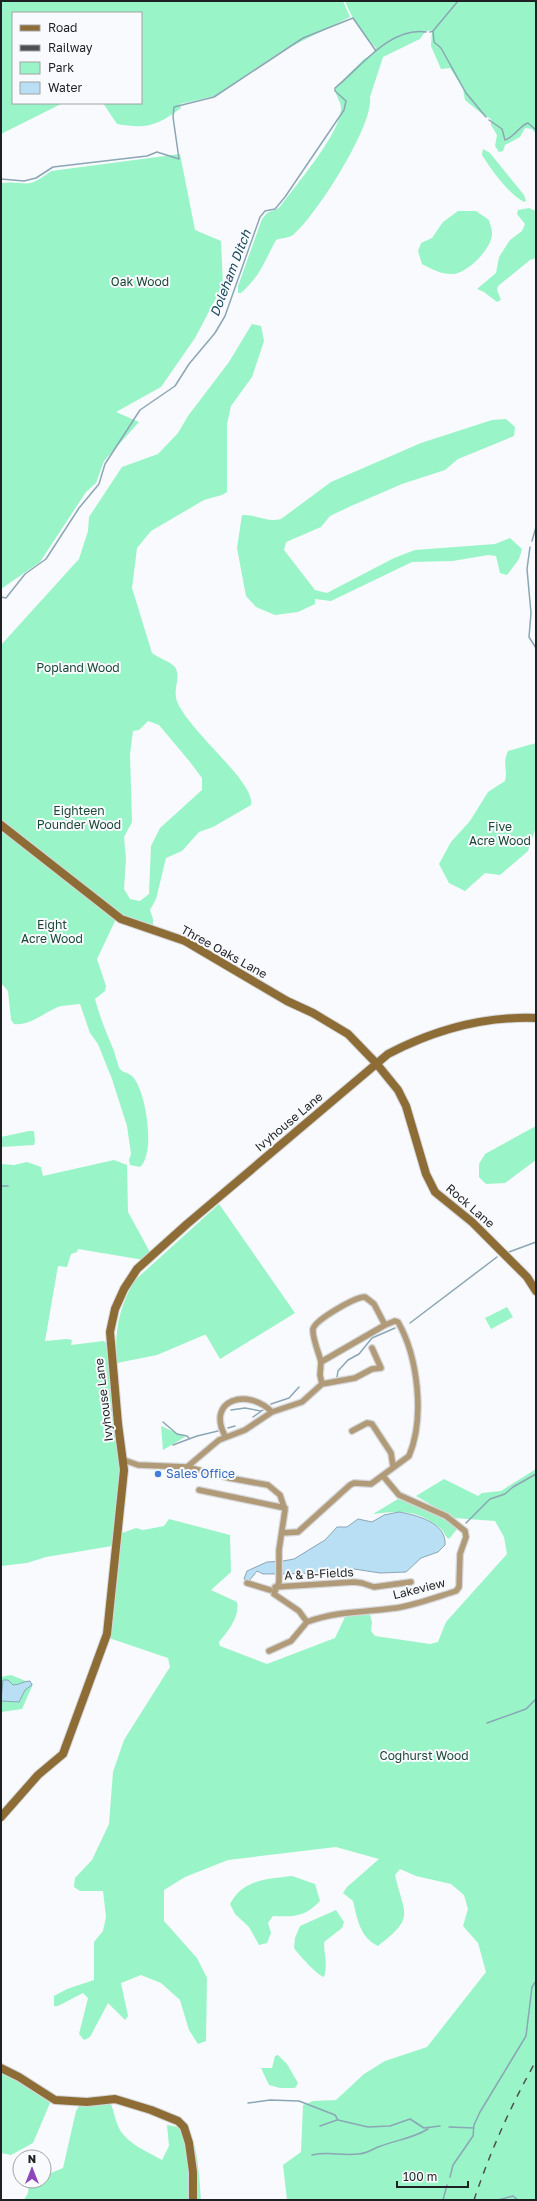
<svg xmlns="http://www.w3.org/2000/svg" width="537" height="2201" viewBox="0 0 537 2201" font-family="'Golos Text',sans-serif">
	<rect width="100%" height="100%" fill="#f8fafd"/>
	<path fill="#99f4c7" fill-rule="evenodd" d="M1 1H343L350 17 282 51 215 96 180 104 181 108C157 126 146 129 117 124L103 103H141V13H13V103H63L1 134Z
		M345 1H536V134L532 129 525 128 520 137 505 145 503 151 499 152 495 146 497 135 491 125V119L482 114 465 100 463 89 450 68 441 69 431 46 432 30 425 32 420 39 383 57 370 97C374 125 316 216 293 235 289 238 281 238 276 240 264 262 261 275 241 293H238V286L262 219 267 213 279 208C295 186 339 135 341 110 342 101 334 96 336 87L364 59 372 55 376 48C364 35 351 18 345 1Z
		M483 149 490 153 524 195 526 201 524 202C508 193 492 171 482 155Z
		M180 154 195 230 221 241 223 285 195 338 161 387 116 412 139 422 104 461 96 483 86 492 40 562 1 589V183C28 180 25 191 51 171Z
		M529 208 536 211V258L530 260 498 286 497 290 501 300 497 302 484 292 477 289 496 273 499 257 510 240 522 231 525 224 517 214 518 210Z
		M458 211H476L489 220C490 224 492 229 492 233 493 247 469 272 454 274 443 275 431 269 422 264L418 251 421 243 432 238 443 222Z
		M252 324 261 326 264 341 252 377 231 406 227 424V492L222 495 204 500 151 531 137 548 132 588 152 653C158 658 170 661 175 667 181 677 174 686 176 697 177 708 195 728 203 737 214 751 255 788 251 805L213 827 199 832 182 851 166 858 156 899 150 910 153 919V926L134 921 112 908 23 836 1 821V645L79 559 88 531 89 517 122 467 158 454 178 433 188 416 229 362ZM148 721 159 725 190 762 202 778V790L160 828 151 846 149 894 140 901 130 899 124 889 126 859 124 837 132 822 130 754 133 731 139 730Z
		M506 419 515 427 514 436 458 459 445 470 402 484 351 506 330 516 321 527 286 542 284 550 315 590 327 593 394 558 415 550 495 544 510 538 522 549 519 559 507 575 500 573 496 556 488 555 453 561 412 562 331 601 315 599V604L298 612 275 615 256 607 246 596 237 548 242 515C256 514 268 523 281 519L331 482 421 443 492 420Z
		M536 743V827L528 851 500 875 485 873 465 891 449 883 439 864 451 842 470 821 488 792 505 781C508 768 502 764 508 751Z
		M1 826 112 914 115 921 97 959 106 986 105 991 95 999C100 1018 107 1034 114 1051 116 1056 117 1064 120 1069 123 1073 130 1073 133 1077 146 1092 156 1153 140 1167L130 1165 129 1160 131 1154 127 1126 112 1079 98 1044 90 1033 80 1004C73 1005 64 1005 58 1007 43 1013 30 1026 14 1024L11 1020 8 991 1 983Z
		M536 1126V1160L505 1183 486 1184 479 1177V1164L485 1154Z
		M29 1131H34L35 1142 34 1145 1 1147V1137Z
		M114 1160 127 1165 128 1212 151 1254 144 1260 78 1249 77 1252 71 1254 67 1267 58 1266 45 1341 67 1339 72 1340 71 1345 103 1341 108 1343 116 1442 121 1464 112 1546 46 1557 27 1563 1 1566V1164L14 1165 27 1162 41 1167 43 1176Z
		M219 1204 295 1313 220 1359 206 1335H204L157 1355 117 1363C114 1332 119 1308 134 1281Z
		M507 1307 513 1317 491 1329 485 1318Z
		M161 1426 185 1437 163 1450Z
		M536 1469V2200H287L283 2165 301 2152 303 2105 313 2101 336 2100 364 2074 385 2061 427 2047 486 1972 478 1943 463 1926 468 1909 464 1895 451 1884 416 1876 400 1869 395 1875C404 1915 416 1917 378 1946 360 1938 357 1918 353 1901L343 1893 347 1887 379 1859 336 1847 228 1860 185 1877 164 1890V1921L197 1958 207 1978 206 2041 198 2044 189 2030 180 2000 161 1983 141 1975 121 1983 128 2016 125 2020 108 2003 90 2037 84 2040 79 2034 88 1998 83 1993 58 2006H54V1996L67 1989 94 1980V1942L103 1931 106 1917 103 1891H80L74 1887 75 1878 92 1860 109 1824 113 1772 124 1740 170 1667 168 1658 109 1638 122 1533 136 1528 143 1530 164 1526 169 1519 230 1535 231 1572 211 1590 237 1602C240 1617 228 1631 219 1642L220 1646 267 1664 335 1638 345 1617 360 1613 370 1615 372 1622 371 1631 375 1636 430 1644 438 1642 446 1622 507 1554 504 1537 495 1521 454 1518 416 1496 444 1479 478 1496 482 1493 501 1491Z
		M398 1499 435 1510 458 1528 449 1539C445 1537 444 1531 440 1528 417 1509 401 1511 373 1514Z
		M11 1675 33 1684 22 1709 1 1712V1677Z
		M292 1876 315 1884 320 1901C305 1917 294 1917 273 1916L268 1923 271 1933 267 1943 259 1945 249 1927 235 1914 230 1904C243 1879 268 1879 292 1876Z
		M336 1910 344 1922 342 1928 324 1942C324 1954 328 1965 324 1977 317 1975 299 1955 294 1948L295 1938 300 1926Z
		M278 2055 287 2064 298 2083 295 2088H280L269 2085 261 2068H272L275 2056Z
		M1 2072C19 2080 36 2089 50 2103L33 2143 11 2155 1 2153Z
		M108 2098C114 2108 114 2118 119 2128 126 2143 148 2152 162 2160L169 2146 167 2125C175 2126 185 2128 190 2135 198 2147 200 2185 201 2200H24L28 2193 29 2181H44V2165L51 2173 63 2168 76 2111 81 2103Z"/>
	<path fill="#b9dff4" stroke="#8ba6b5" d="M399 1512C417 1515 447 1523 445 1545L438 1552 421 1558 406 1572 380 1573 354 1569 342 1573 263 1574 257 1571 249 1581 244 1579 247 1571 267 1562 283 1561 294 1559 325 1540 337 1527H347L358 1519 372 1522 384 1515Z
		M3 1680H8L13 1685C20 1685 23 1681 30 1681L32 1685 25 1690 19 1702 1 1701Z"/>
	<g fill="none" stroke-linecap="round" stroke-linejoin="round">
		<path stroke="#8ba6b5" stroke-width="1.5" d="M433 31 434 42 441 48 466 93 486 117
			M430 32 433 31 458 1
			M489 120 502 129 505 140C515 137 519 126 528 123L536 130
			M1 179 24 181 36 178 53 167 147 156 157 152 179 159 173 117 174 107 214 97 303 38 353 18 376 51
			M532 541 536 527
			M530 547 527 569 531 613 529 637 536 648
			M1 597 6 598 25 574 46 559 79 508 99 484 105 464 140 410 175 386 189 364 215 333 225 316 260 217 265 211 275 209 285 197 344 110 346 101 335 91V88C360 68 390 26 426 32
			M1 1186H8
			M509 1252 536 1242
			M410 1323 497 1257
			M337 1377 338 1371 348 1360 359 1354 372 1338 395 1328
			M271 1404 289 1398 299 1387
			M231 1410 245 1408 261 1411
			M253 1417 263 1410
			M163 1422 177 1434 187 1436 189 1438
			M228 1428 235 1426
			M173 1445 197 1436 218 1431
			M466 1523 490 1499 505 1494 513 1487 536 1474
			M487 1723 526 1709 536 1699
			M248 2103 270 2100 299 2101 335 2115 338 2120 368 2127 390 2126 410 2119 424 2128 440 2126
			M320 2126 337 2120
			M449 2127 474 2128
			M312 2155C329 2151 341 2156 358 2154 366 2154 371 2150 378 2147 395 2140 412 2139 428 2129
			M450 2177 453 2165 473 2136 474 2125 480 2112 526 2036 532 1987 536 1981
			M443 2200 447 2185
			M498 2200 513 2196 518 2200"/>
		<defs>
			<path id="street" d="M321 1362C319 1353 312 1338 313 1329 315 1320 355 1297 365 1297L374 1304 385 1325
				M322 1384 355 1378 372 1369 381 1368 372 1348
				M352 1431 367 1423 372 1424 391 1453 393 1466
				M225 1436C206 1400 247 1387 272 1412
				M124 1460 138 1465 187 1467 219 1440 245 1430 272 1412 302 1402 322 1384 320 1375 321 1362 385 1325 395 1321 398 1322C418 1357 425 1418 409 1456L371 1484 354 1483 350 1485 298 1532 282 1533
				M187 1467 229 1478 268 1485 280 1495 285 1510 279 1550V1582L274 1594 299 1611 307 1622 291 1641 269 1651
				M199 1490 285 1508
				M247 1583 270 1590
				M275 1587 354 1582 362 1583 374 1587 411 1582
				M307 1622C337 1611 366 1612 396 1608 416 1605 437 1597 456 1591L459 1587 460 1554 466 1537 465 1531 446 1516 399 1495 383 1476"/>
			<path id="secondary" d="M1 825 121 919 185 941 287 1001 313 1013 348 1034 376 1063 398 1090 406 1106 426 1174 435 1192 472 1222 527 1277 536 1291
				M1 1817 38 1775 63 1754 107 1634 124 1470 118 1424 110 1332 115 1309 124 1289 137 1269 187 1224 388 1054C434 1030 484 1016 536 1018
				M1 2068 19 2077 55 2100 87 2102 115 2099 151 2110 178 2121 184 2127 189 2143 193 2172V2200"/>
		</defs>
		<use href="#street" stroke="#d5d7da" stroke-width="8"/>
		<use href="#secondary" stroke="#d5d7da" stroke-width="10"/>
		<use href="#street" stroke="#b19a77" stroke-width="5.5"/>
		<use href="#secondary" stroke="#8d6c35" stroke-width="8"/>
		<path stroke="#4e5051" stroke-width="1.5" stroke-dasharray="7 7" stroke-linecap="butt" d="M474 2200C490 2152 511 2105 536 2061"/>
	</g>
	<circle fill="#3f7fe0" stroke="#f8fafd" stroke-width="1.5" cx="158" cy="1474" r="4"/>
	<g text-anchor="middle" stroke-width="4" stroke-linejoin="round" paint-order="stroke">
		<g font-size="12" fill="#1b4834" stroke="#f8fafd">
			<text x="140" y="286">Oak Wood</text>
			<text x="78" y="672">Popland Wood</text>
			<text x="79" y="815">Eighteen<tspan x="79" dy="14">Pounder Wood</tspan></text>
			<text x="500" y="831">Five<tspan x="500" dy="14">Acre Wood</tspan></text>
			<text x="52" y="929">Eight<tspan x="52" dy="14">Acre Wood</tspan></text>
			<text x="424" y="1760">Coghurst Wood</text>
		</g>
		<g font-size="12" fill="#1f2021" stroke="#f8fafd">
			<text transform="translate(224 952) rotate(29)" y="4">Three Oaks Lane</text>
			<text transform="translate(289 1122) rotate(-40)" y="4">Ivyhouse Lane</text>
			<text transform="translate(470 1206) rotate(41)" y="4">Rock Lane</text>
			<text transform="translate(104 1400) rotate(-97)" y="4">Ivyhouse Lane</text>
			<text transform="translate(319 1574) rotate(-3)" y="4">A &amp; B-Fields</text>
			<text transform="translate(419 1589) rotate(-14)" y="4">Lakeview</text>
		</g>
		<g font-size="12" fill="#366cbe" stroke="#f8fafd" text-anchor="start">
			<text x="166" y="1478">Sales Office</text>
		</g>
		<g font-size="13" font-style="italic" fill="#19485c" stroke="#f8fafd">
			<text transform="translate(230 273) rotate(-69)" y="5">Doleham Ditch</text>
		</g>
	</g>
	<rect width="537" height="2201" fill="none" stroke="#1f2021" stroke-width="4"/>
	<rect x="12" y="12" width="130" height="92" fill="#f8fafd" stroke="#a1a3a5"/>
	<rect x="20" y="25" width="20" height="6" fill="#8d6c35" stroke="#a1a3a5"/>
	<text x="48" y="32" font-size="12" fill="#1f2021">Road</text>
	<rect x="20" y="45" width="20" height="6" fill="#4e5051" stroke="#a1a3a5"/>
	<text x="48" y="52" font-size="12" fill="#1f2021">Railway</text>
	<rect x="20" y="62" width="20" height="12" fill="#99f4c7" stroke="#a1a3a5"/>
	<text x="48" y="72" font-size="12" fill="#1f2021">Park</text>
	<rect x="20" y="82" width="20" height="12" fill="#b9dff4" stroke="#a1a3a5"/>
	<text x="48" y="92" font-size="12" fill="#1f2021">Water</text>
	<g transform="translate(32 2169)"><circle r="19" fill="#f8fafd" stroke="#a1a3a5"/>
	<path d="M0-3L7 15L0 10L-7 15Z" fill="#8e47ba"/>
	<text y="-6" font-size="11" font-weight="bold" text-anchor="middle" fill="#1f2021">N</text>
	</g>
	<path d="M397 2181v6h71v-6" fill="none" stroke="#1f2021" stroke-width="2"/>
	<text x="403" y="2181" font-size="12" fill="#1f2021" stroke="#f8fafd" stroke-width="3" paint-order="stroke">100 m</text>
</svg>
